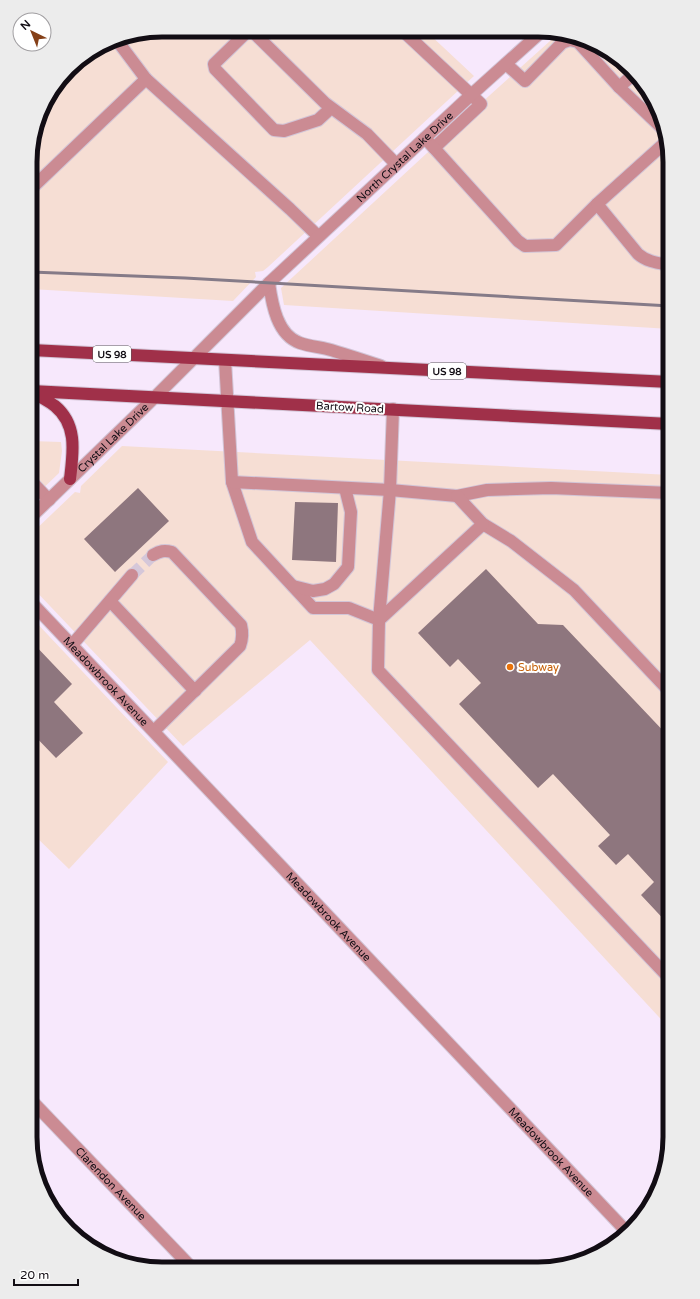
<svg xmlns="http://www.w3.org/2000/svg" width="700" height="1299" viewBox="0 0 700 1299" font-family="'Varela Round',sans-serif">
	<rect width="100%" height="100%" fill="#f7e8fc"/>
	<path fill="#f6ded4" d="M162 30 427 32 474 76 268 267 263 271 255 272 256 277 233 301 31 289V145L44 104 75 63 112 40Z
		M560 32 563 33 621 61 630 71 663 120 670 162V329L284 305 281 288 480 104Z
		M31 441 61 442 62 451 59 473 31 500Z
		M122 446 670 475V1029L310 640 183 746 31 586V534L75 492 80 493 81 486Z
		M31 617 168 762 69 869 30 831Z"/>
	<path fill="#8e767e" d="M86 56 66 75 75 63Z
		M138 488 169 521 115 572 84 539Z
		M295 502 338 503 336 562 292 560Z
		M486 569 538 624 563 625 670 738V926L641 895 654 882 628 854 616 865 598 846 610 835 553 774 538 788 459 704 481 683 458 659 450 667 418 633Z
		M31 641 72 684 54 702 83 733 56 758 30 731Z"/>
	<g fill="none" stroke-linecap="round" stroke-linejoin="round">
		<path stroke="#d5c7d9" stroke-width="12" stroke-dasharray="12 6" stroke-linecap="butt" d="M132 575 153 555"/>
		<defs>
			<g id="minor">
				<path d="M404 32 481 104 434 148"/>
				<path d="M506 64 525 81 562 43 570 40 578 42 619 87 665 131"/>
				<path d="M146 79 290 209 318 236"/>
				<path d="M619 87 633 75"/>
				<path d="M331 108 318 120 284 131 274 130 215 69 214 64 246 33 253 32 325 103 367 134 396 164"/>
				<path d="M425 138 518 241 525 246 556 245 597 204"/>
				<path d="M667 141 597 204 638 254C647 262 659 263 670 265"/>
				<path d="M31 189 146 79 116 39"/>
				<path d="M269 283C272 304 277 335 300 343 309 346 318 347 327 349 345 354 363 360 381 366"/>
				<path d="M225 360 232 482 252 542 313 608H349L379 620 378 670 670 979"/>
				<path d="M31 481 49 500"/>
				<path d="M232 482 390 490 457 496 487 490 551 488 670 493"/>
				<path d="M457 496 483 524 511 541 574 590 670 692"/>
				<path id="s1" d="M31 517 155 397 269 283 471 95 541 32"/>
				<path d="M153 555C160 551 164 550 172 552L241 625C243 633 243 638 240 646L154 731"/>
				<path d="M293 586 313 591 325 589 334 584 348 567 351 512 345 488"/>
				<path d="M110 601 195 691"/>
				<path id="s2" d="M31 602 627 1232"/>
				<path d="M379 620 390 490 393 409"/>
				<path d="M379 620 483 524"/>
				<path d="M72 645 132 575"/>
				<path id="s3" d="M30 1099 192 1268"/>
			</g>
			<path id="major" d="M31 350 670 382
				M31 391 670 424
				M31 392C39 396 48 401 55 406 78 425 73 453 70 479"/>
		</defs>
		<use href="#minor" stroke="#d2c5d7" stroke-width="14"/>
		<use href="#major" stroke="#d2c5d7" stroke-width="14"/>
		<use href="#minor" stroke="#cb8b93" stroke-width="12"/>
		<use href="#major" stroke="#a03049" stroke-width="12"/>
		<path stroke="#857b88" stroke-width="3" d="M31 272 185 278 670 306"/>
	</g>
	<circle fill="#e8710a" stroke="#fff" stroke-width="1.5" cx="510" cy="667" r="4"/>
	<g text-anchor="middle" stroke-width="4" stroke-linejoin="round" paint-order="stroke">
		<g fill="#fff" stroke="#59565a" stroke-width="1">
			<rect x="93" y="346" width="38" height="16" rx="3"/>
			<rect x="428" y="363" width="38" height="16" rx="3"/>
		</g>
		<g font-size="10" font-weight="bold" fill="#120d14">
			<text x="112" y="358">US 98</text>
			<text x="447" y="375">US 98</text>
		</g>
		<g font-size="11" fill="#120d14" stroke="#fff">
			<text dy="4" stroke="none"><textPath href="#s1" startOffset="519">North Crystal Lake Drive</textPath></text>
			<text transform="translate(350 407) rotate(3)" y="4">Bartow Road</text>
			<text dy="4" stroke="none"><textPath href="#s1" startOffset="114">Crystal Lake Drive</textPath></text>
			<text dy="4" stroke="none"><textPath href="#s2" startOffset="109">Meadowbrook Avenue</textPath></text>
			<text dy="4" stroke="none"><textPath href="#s2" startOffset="433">Meadowbrook Avenue</textPath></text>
			<text dy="4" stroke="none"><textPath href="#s2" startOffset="757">Meadowbrook Avenue</textPath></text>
			<text dy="4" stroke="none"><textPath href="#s3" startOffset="117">Clarendon Avenue</textPath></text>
		</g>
		<g font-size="11" fill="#c56008" stroke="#fff" text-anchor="start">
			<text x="518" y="671">Subway</text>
		</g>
	</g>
	<path d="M0 0H700V1299H0ZM162 37H538A125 125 0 0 1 663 162V1137A125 125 0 0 1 538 1262H162A125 125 0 0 1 37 1137V162A125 125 0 0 1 162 37Z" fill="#ececec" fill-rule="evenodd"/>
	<path fill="none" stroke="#120d14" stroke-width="5" d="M162 37H538A125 125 0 0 1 663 162V1137A125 125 0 0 1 538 1262H162A125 125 0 0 1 37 1137V162A125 125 0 0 1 162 37Z"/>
	<g transform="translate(32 32) rotate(317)"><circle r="19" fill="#ffffff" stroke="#a09ea1"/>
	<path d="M0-3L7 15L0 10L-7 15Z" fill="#854018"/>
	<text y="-6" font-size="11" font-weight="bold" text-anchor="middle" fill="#120d14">N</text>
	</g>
	<path d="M14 1279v6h64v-6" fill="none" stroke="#120d14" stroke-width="2"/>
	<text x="20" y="1279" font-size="12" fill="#120d14" stroke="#ffffff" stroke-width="3" paint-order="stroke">20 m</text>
</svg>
